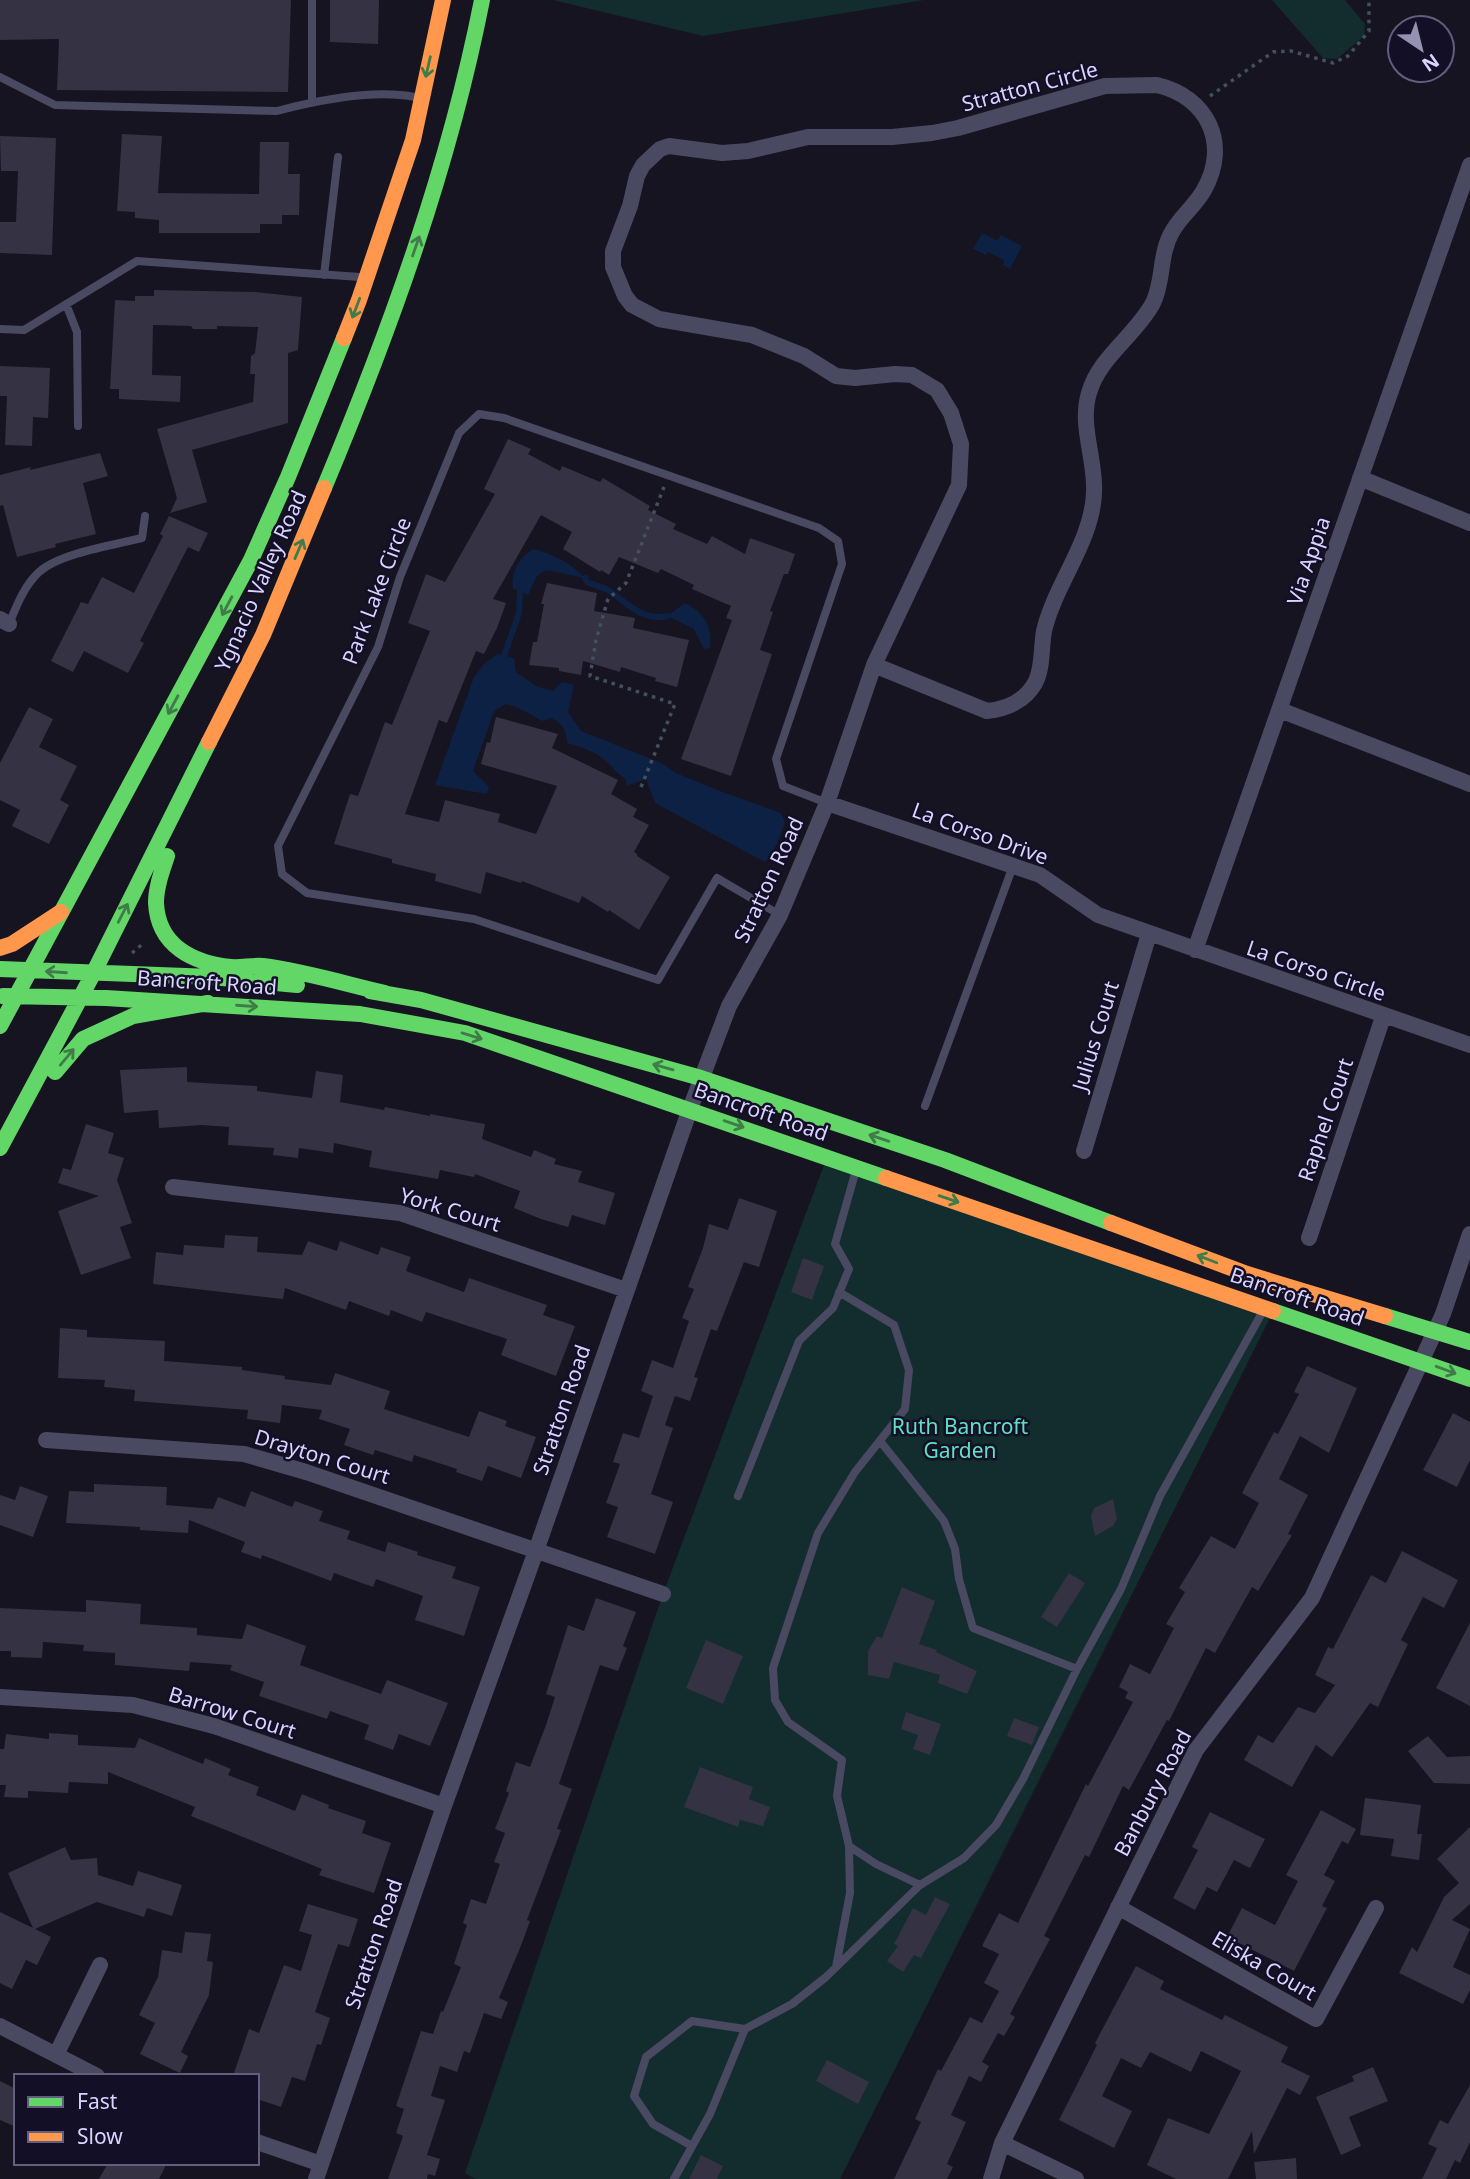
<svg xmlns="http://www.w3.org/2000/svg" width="1470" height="2179" viewBox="0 0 1470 2179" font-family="'Noto Sans',sans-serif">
	<rect width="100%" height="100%" fill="#161421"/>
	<path fill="#132c2d" d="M553 0H924L703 36Z
		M1272 0H1345L1365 24 1364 36 1337 59 1323 58Z
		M827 1157 1273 1312 840 2179H475L465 2173 663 1594Z"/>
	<path fill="#0d2144" d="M982 233 997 241 1001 235 1022 246 1010 269 1003 265 1004 260 988 252 986 255 973 249Z
		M533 549C553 554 571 563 585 578L546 570 537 576 528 595 513 589C510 573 519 557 533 549Z
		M685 603C704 612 713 628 710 648L704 649 694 629 667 616Z
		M497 654 514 658 516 672 536 686 553 691 562 682 574 685 568 712 581 731 661 763 676 773 720 791 781 813 785 822C781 835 775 852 765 862L655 803 646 779 627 786 625 778C616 774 615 769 608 763 598 752 581 747 567 743 566 730 564 724 551 718L542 721C529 714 520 707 506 704L494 711 473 771 489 787 487 794 435 785 474 677 483 665Z"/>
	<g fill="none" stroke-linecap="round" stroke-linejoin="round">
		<path stroke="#0d2144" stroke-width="6" d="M585 578 587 582C594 585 602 587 608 590 627 603 643 622 667 616
			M504 656 519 613 520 591"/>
	</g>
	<path fill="#343243" d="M0 0H291L288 92 57 90 59 39 0 40Z
		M330 0H379L378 44 330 42Z
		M122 134 162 136 158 193 259 194 260 142H289L288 174H300L299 215H282V224H260V233H159V220L135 218V212L117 211Z
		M0 136 56 138 52 255 0 253V222H16L18 171H1Z
		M154 290 255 292 302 297 298 350 288 353V423L192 450 207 502 170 513 177 498 157 429 253 402 255 374H250L251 356 255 353 258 327 217 326V329H193L191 326 153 325 152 375 181 376 180 402 119 399V389H110L115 300 135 301V296H154Z
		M0 366 50 368 48 418 33 417 32 446 5 445 7 396H0Z
		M508 439 531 449 528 454 560 471 562 466 600 482 603 478 650 506 648 510 676 524 673 529 707 544 712 536 745 554 750 538 795 554 788 574H784L770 611 773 612 760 650 772 654 731 776 681 759 732 620 726 618 731 606 692 589 694 585 661 569 658 573 619 557 609 575 601 570 600 572 563 549 572 532 541 515 493 599 506 603 497 628 484 654 476 651 447 723 439 720 405 814 439 822 445 800 500 814 498 822 536 834 557 786 481 764 487 742 490 743 496 717 558 734 552 748 618 780 611 794 637 809 633 817 649 825 634 852 637 854V856L670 877 639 930 609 910 608 912 582 896 579 903 522 881 521 883 486 872 481 894 435 881 436 874 392 863V859L334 844 350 794 358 796 385 722 392 725 430 631 408 623 426 574 445 582 495 494 484 489Z
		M100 453 108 476 83 483 96 534 55 544 56 547 17 557 3 505 0 506V475L31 467 30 470Z
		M169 516 208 533 199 552 188 547 140 641 144 643 128 673 84 651 73 672 51 661 81 602 88 604 102 577 134 593 163 536 160 534Z
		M547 583 597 593 594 611 635 618 633 628 689 640 677 687 655 681 656 678 621 667 620 672 583 661 581 675 559 671V668L529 665 533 642H537L544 604H541Z
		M29 707 53 719 39 747 77 766 60 800 69 805 49 844 12 826 20 810 0 800V763Z
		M187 1067V1082L257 1086V1091L312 1098 316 1071 343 1075 340 1102 384 1110 385 1107 430 1116V1114L485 1124 482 1139 531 1157 534 1150 556 1159 554 1164 582 1171 578 1182 615 1193 605 1225 572 1215 568 1227 541 1219 514 1208 520 1191 475 1174 474 1177 440 1170 438 1179 369 1167 372 1151 334 1143 333 1153 299 1148 298 1158 273 1155 274 1148 228 1145 229 1127 202 1125 159 1128 158 1110 124 1113 120 1070Z
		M86 1124 114 1133 108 1153 124 1158 117 1180 132 1223 120 1227 131 1258 81 1275 58 1211 99 1196 58 1183 63 1168 71 1170Z
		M739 1198 777 1211 759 1267 744 1262 717 1331 711 1329 694 1377 698 1378 690 1401 675 1396 665 1425 673 1428 651 1494 673 1502 655 1554 607 1537 618 1507 606 1503 620 1464 613 1462 623 1433 639 1438 653 1396 641 1391 652 1360 673 1368 689 1321 682 1318 694 1289 688 1287 703 1248 709 1224 728 1230Z
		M225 1235 258 1237 257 1252 302 1255 308 1241 337 1251 340 1241 378 1255 381 1247 411 1257 406 1271 464 1292 469 1278 547 1305 543 1315 575 1326 556 1376 501 1355 507 1339 426 1312 422 1322 391 1310 389 1316 349 1301 346 1310 285 1288 283 1299 153 1284 156 1252 183 1255 184 1245 224 1248Z
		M803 1258 824 1266 812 1300 791 1292Z
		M60 1328 87 1330V1337L165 1341 164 1361 242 1367V1370L285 1376 284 1379 331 1385 335 1373 390 1391 384 1409 469 1437 479 1411 507 1421 505 1426 536 1437 521 1478 488 1466 482 1481 456 1472 457 1469 414 1455 412 1462 375 1450 373 1455 344 1445 350 1429 319 1419 322 1410 282 1405 280 1423 247 1419 248 1410 134 1401 135 1390 104 1387 105 1380 58 1378Z
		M1307 1366 1357 1388 1329 1453 1300 1436 1279 1479 1308 1495 1288 1534 1292 1535 1258 1591 1252 1587 1215 1653 1206 1648 1169 1721 1167 1720 1129 1790 1123 1786 1089 1857 1085 1855 1044 1936 1050 1939 1010 2014 1015 2017 1004 2036 998 2033 982 2062 989 2066 981 2082 969 2076 951 2115 966 2122 947 2164 953 2167 947 2179H894L921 2122 915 2119 938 2069 941 2071 970 2017 982 2023 999 1991 984 1983 999 1954 982 1946 999 1913 1018 1923 1086 1784 1088 1786 1133 1702 1125 1698 1128 1692 1119 1687 1130 1664 1150 1674 1174 1628 1166 1624 1185 1592 1179 1588 1211 1536 1235 1549 1259 1503 1242 1493 1274 1432 1278 1434 1299 1394 1294 1392Z
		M1453 1413 1470 1422V1460L1457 1487 1423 1470Z
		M94 1484 167 1487 166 1505 213 1509 218 1497 245 1507 251 1491 292 1507 295 1501 323 1511 319 1521 350 1531 347 1539 385 1552 388 1542 418 1552 417 1555 456 1567 452 1578 480 1587 464 1636 415 1620 423 1596 376 1579 373 1587 334 1573 331 1581 262 1555 261 1559 241 1552 245 1542 189 1520 188 1533 140 1530V1527L66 1523 69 1491 94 1492Z
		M20 1486 48 1496 33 1537 0 1525V1495L15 1500Z
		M1113 1499 1117 1519 1113 1526 1095 1536 1091 1516 1094 1508Z
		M1402 1551 1458 1580 1444 1608 1423 1597 1401 1640 1408 1644 1378 1707 1370 1703 1332 1757 1316 1745 1292 1787 1244 1760 1258 1735 1273 1743 1298 1707 1315 1713 1335 1685 1315 1675 1328 1647 1333 1649 1371 1575 1386 1583Z
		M1069 1573 1085 1583 1057 1627 1041 1617Z
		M902 1587 935 1601 919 1644 937 1650 936 1652 977 1671 967 1694 938 1683 940 1675 894 1662 889 1679 868 1675V1651L877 1636 882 1638Z
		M596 1598 636 1612 623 1646 627 1648 618 1671 600 1665 559 1784 572 1789 557 1829 561 1830 527 1920 530 1921 522 1943 499 1998 508 2002 501 2019 484 2013 470 2053 464 2051 457 2072 440 2066 431 2096 445 2100 427 2155 440 2159 435 2176 428 2174 427 2179H388L403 2136 396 2133 404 2109 396 2106 421 2031 433 2034 441 2011 443 2012 461 1967 454 1964 467 1925 463 1923 471 1899 486 1904 500 1864 494 1862 505 1833 495 1829 509 1793 506 1791 516 1762 530 1767 546 1725 555 1697 546 1694 568 1625 584 1631Z
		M86 1600 141 1604 140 1624 197 1628V1635L242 1639 247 1624 306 1646 300 1665 381 1694 387 1680 448 1703 430 1746 399 1734 393 1750 364 1739 369 1725 330 1711 327 1719 259 1696 264 1682 230 1670 232 1665 190 1662 189 1671 115 1665V1653L83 1651 84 1645 43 1642 42 1658 11 1657V1651H0V1608L86 1612Z
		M1470 1623V1706L1436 1688Z
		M706 1640 743 1656 723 1704 686 1688Z
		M906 1712 941 1724 930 1755 913 1749 918 1735 901 1729Z
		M1014 1718 1039 1727 1032 1745 1007 1736Z
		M49 1733 78 1735V1745L135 1748 139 1738 203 1764 205 1758 231 1769 228 1775 259 1787 256 1795 295 1811 302 1794 329 1805 328 1808 366 1821 362 1833 391 1843 374 1893 319 1875 322 1869 191 1816 195 1807 108 1772V1784L69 1782 68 1793 28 1791V1798L4 1797 6 1785H0V1749H4L6 1734 49 1739Z
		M1428 1736 1447 1757 1470 1756V1784L1434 1783 1408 1751Z
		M700 1767 753 1787 749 1799 770 1807 763 1826 740 1820 738 1827 684 1807Z
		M1365 1798 1421 1805 1417 1834H1422L1419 1860 1391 1856 1394 1839 1360 1835Z
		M1321 1810 1356 1829 1348 1844 1342 1841 1324 1875 1335 1881 1322 1906 1327 1908 1294 1971 1227 1937 1242 1908 1275 1925 1298 1881 1286 1875Z
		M1210 1812 1265 1839 1250 1868 1234 1860 1217 1892 1207 1887 1195 1910 1173 1898 1198 1850 1192 1847Z
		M1470 1827V1904L1452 1920 1470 1929 1453 1967 1470 1975V1990L1463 2004 1399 1973 1412 1947 1417 1952 1444 1897 1459 1883 1437 1859Z
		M65 1847 71 1860 97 1858 98 1875 133 1886 138 1871 182 1885 172 1916 147 1908 144 1917 97 1902 35 1929 51 1937 37 1965 26 1960 12 1989 0 1983V1912L33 1928 8 1873Z
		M935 1897 950 1904 921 1958 914 1955 903 1972 887 1961 898 1946 894 1944 913 1908 926 1915Z
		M308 1904 358 1919 349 1947 338 1944 315 2012 330 2018 321 2045 317 2044 305 2081 292 2077 281 2107 257 2099V2076H233L249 2029 259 2033 284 1965 301 1971 312 1935 299 1931Z
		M185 1932 211 1934 207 1961 213 1962 209 1995 181 2052 188 2056 180 2073 140 2054 155 2023 139 2015 158 1977 162 1950 182 1953Z
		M1136 1966 1164 1981 1160 1989 1222 2020 1225 2015 1288 2047 1281 2062 1310 2076 1300 2095 1287 2088 1254 2154 1252 2131 1228 2179H1176L1147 2165 1168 2118 1209 2134 1241 2071 1201 2051 1191 2072 1150 2052 1141 2068 1121 2058 1102 2096 1132 2111 1114 2148 1059 2120 1097 2045 1095 2043Z
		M827 2060 869 2082 858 2104 816 2081Z
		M1373 2067 1388 2101 1349 2117 1361 2146 1341 2155 1316 2097 1354 2081 1352 2076Z
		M0 2081 16 2089V2127L0 2120Z
		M1470 2085V2142L1460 2163 1455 2160 1446 2179H1422L1437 2148 1428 2144 1440 2120 1448 2124Z
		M701 2155 723 2166 717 2179H689Z
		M1296 2158 1297 2179H1256L1254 2162Z
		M108 2163H167L159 2179H99Z"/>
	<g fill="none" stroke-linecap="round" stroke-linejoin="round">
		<path stroke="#44505f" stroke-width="3.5" stroke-dasharray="3.5 5" stroke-linecap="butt" d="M1210 96 1273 52 1291 51 1333 63 1348 56 1369 31V0
			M641 787 675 704 590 676 596 640 608 599 626 583 664 487
			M132 953 145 942"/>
		<path stroke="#4a4962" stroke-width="8" d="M0 77 55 105 277 111C319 100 373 89 415 97
			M312 102V0
			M324 275 338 157
			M66 304 77 332 78 426
			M0 329 24 330 137 261 360 277
			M9 624C17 605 24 586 39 572 60 553 114 545 142 538L145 516
			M780 915 717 878 658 980 474 919 307 893 282 874 278 846 378 647 400 577 459 433 479 414 504 418 819 528 838 541 842 564 776 759 783 786 827 803
			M925 1106 1013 866
			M839 1292 894 1325 909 1370 905 1409 855 1472 818 1533 773 1668 775 1700 788 1722 842 1760 837 1796 849 1846 876 1864 920 1885
			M880 1441 944 1521 955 1549 959 1579 973 1628 1077 1669
			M738 1496 799 1341 833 1308 849 1269 835 1244 856 1170
			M836 1967 850 1893 849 1846
			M692 2146 653 2124 634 2096 646 2057 692 2021 745 2029
			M674 2179 710 2114 745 2029 792 2004 826 1977 920 1885 964 1858 996 1825 1023 1779 1077 1669 1121 1589 1160 1496 1263 1311"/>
		<path stroke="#4a4962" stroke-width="16" d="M1157 85C1208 97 1230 144 1204 190 1195 206 1180 217 1172 232 1159 254 1164 281 1153 303 1136 335 1099 357 1089 393 1079 426 1096 459 1094 493 1092 542 1055 584 1044 631 1041 647 1043 669 1035 683 1025 701 1006 709 987 711L874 665 959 485 961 444 951 413 937 390 912 375 895 374 855 378 836 376 804 356 752 335 659 319 632 305 625 296 613 267V251L630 206 637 176 643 165 660 149 669 146 722 153 748 151 808 137H892L932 133 958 128 1105 86Z
			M1360 478 1470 523
			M0 619 9 624
			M1280 710 1470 784
			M827 803 1040 875 1098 915 1470 1045
			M1195 950 1470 165
			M1084 1151 1149 934
			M173 1187 400 1213 626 1290
			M1309 1238 1383 1017
			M46 1440 244 1454 306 1472 663 1594
			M0 1697 133 1705 214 1726 444 1806
			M1118 1907 1316 2019 1376 1908
			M0 2026 97 2076
			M56 2055 100 1965
			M257 2142 321 2164
			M1002 2143 1076 2179
			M316 2179 444 1806 536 1551 690 1109 729 1006 780 915 827 803 874 665
			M991 2179 1002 2143 1196 1750 1312 1598 1443 1314 1470 1234"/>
		<path stroke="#63d668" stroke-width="16" d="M324 488C390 330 449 168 482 0
			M167 856C162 871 156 887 156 903 158 946 193 963 231 967 241 968 252 965 263 966 303 971 346 984 385 993
			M0 969 212 977 297 985
			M370 991 421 1000 701 1078 945 1160 1111 1223
			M3 996 106 998 360 1014 465 1033 886 1178
			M0 1026 251 560 288 477 344 338
			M55 1072 83 1039 133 1016 208 1003
			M0 1148 93 974 209 742
			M1273 1311 1470 1379
			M1385 1316 1470 1342"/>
		<path stroke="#ff974d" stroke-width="16" d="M344 338 359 300 413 140 443 0
			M209 742 263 635 324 488
			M0 948 12 944 61 912
			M886 1178 1273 1311
			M1111 1223 1247 1274 1385 1316"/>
	</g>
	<defs><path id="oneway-shaft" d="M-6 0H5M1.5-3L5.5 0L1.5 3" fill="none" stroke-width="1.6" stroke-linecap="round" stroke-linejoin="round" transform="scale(1.75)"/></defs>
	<g stroke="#3f7c4a">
		<use href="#oneway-shaft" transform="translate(428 67) rotate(103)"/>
		<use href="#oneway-shaft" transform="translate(416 246) rotate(-71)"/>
		<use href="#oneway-shaft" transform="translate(356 308) rotate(111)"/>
		<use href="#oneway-shaft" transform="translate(299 549) rotate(-67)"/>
		<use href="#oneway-shaft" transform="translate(227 606) rotate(118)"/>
		<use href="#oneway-shaft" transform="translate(173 705) rotate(118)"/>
		<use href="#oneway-shaft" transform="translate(123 913) rotate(-63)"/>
		<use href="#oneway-shaft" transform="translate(56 972) rotate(-176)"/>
		<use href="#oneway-shaft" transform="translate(247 1006) rotate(4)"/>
		<use href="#oneway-shaft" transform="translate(472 1036) rotate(17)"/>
		<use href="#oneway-shaft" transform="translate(67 1057) rotate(-50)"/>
		<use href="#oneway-shaft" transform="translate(663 1067) rotate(-164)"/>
		<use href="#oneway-shaft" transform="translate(734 1124) rotate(19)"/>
		<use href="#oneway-shaft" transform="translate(879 1138) rotate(-161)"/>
		<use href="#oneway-shaft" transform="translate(949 1199) rotate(19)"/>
		<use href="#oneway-shaft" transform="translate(1207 1259) rotate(-159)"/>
		<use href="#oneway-shaft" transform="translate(1446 1370) rotate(20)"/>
	</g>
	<g text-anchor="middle" stroke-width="5" stroke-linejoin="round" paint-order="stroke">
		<g font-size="21" fill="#d9d4ff" stroke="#130f26">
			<text transform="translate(1030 87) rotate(-15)" y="7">Stratton Circle</text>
			<text transform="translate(1309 561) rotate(-71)" y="7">Via Appia</text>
			<text transform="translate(261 581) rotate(-66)" y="7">Ygnacio Valley Road</text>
			<text transform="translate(377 591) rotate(-69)" y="7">Park Lake Circle</text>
			<text transform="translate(980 834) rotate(20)" y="7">La Corso Drive</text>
			<text transform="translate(769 880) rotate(-65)" y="7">Stratton Road</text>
			<text transform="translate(1316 971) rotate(19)" y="7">La Corso Circle</text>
			<text transform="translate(207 983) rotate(4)" y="7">Bancroft Road</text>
			<text transform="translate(1096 1036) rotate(-73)" y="7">Julius Court</text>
			<text transform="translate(761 1112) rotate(19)" y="7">Bancroft Road</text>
			<text transform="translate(1326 1120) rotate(-71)" y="7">Raphel Court</text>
			<text transform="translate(450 1210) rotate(17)" y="7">York Court</text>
			<text transform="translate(1297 1297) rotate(19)" y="7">Bancroft Road</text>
			<text transform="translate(562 1410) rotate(-71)" y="7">Stratton Road</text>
			<text transform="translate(322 1457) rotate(17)" y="7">Drayton Court</text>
			<text transform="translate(232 1713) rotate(17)" y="7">Barrow Court</text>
			<text transform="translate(1153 1793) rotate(-62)" y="7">Banbury Road</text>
			<text transform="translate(374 1944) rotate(-71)" y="7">Stratton Road</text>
			<text transform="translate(1264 1966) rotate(30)" y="7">Eliska Court</text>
		</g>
		<g font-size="21" fill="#5fe0c0" stroke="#130f26">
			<text x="960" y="1434">Ruth Bancroft<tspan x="960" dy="24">Garden</tspan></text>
		</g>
	</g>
	<rect x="14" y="2074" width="245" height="91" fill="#130f26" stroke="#625e7d" stroke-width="2"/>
	<rect x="28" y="2097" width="35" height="10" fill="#63d668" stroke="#625e7d" stroke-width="2"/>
	<text x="77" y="2109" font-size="21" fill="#d9d4ff">Fast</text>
	<rect x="28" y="2132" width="35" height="10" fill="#ff974d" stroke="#625e7d" stroke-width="2"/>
	<text x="77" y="2144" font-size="21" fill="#d9d4ff">Slow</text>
	<g transform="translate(1421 49) rotate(145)"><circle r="33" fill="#130f26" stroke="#625e7d" stroke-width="2"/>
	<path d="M0-5L12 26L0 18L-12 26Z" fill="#9591b1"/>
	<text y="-10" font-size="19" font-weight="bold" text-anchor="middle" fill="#d9d4ff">N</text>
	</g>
</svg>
